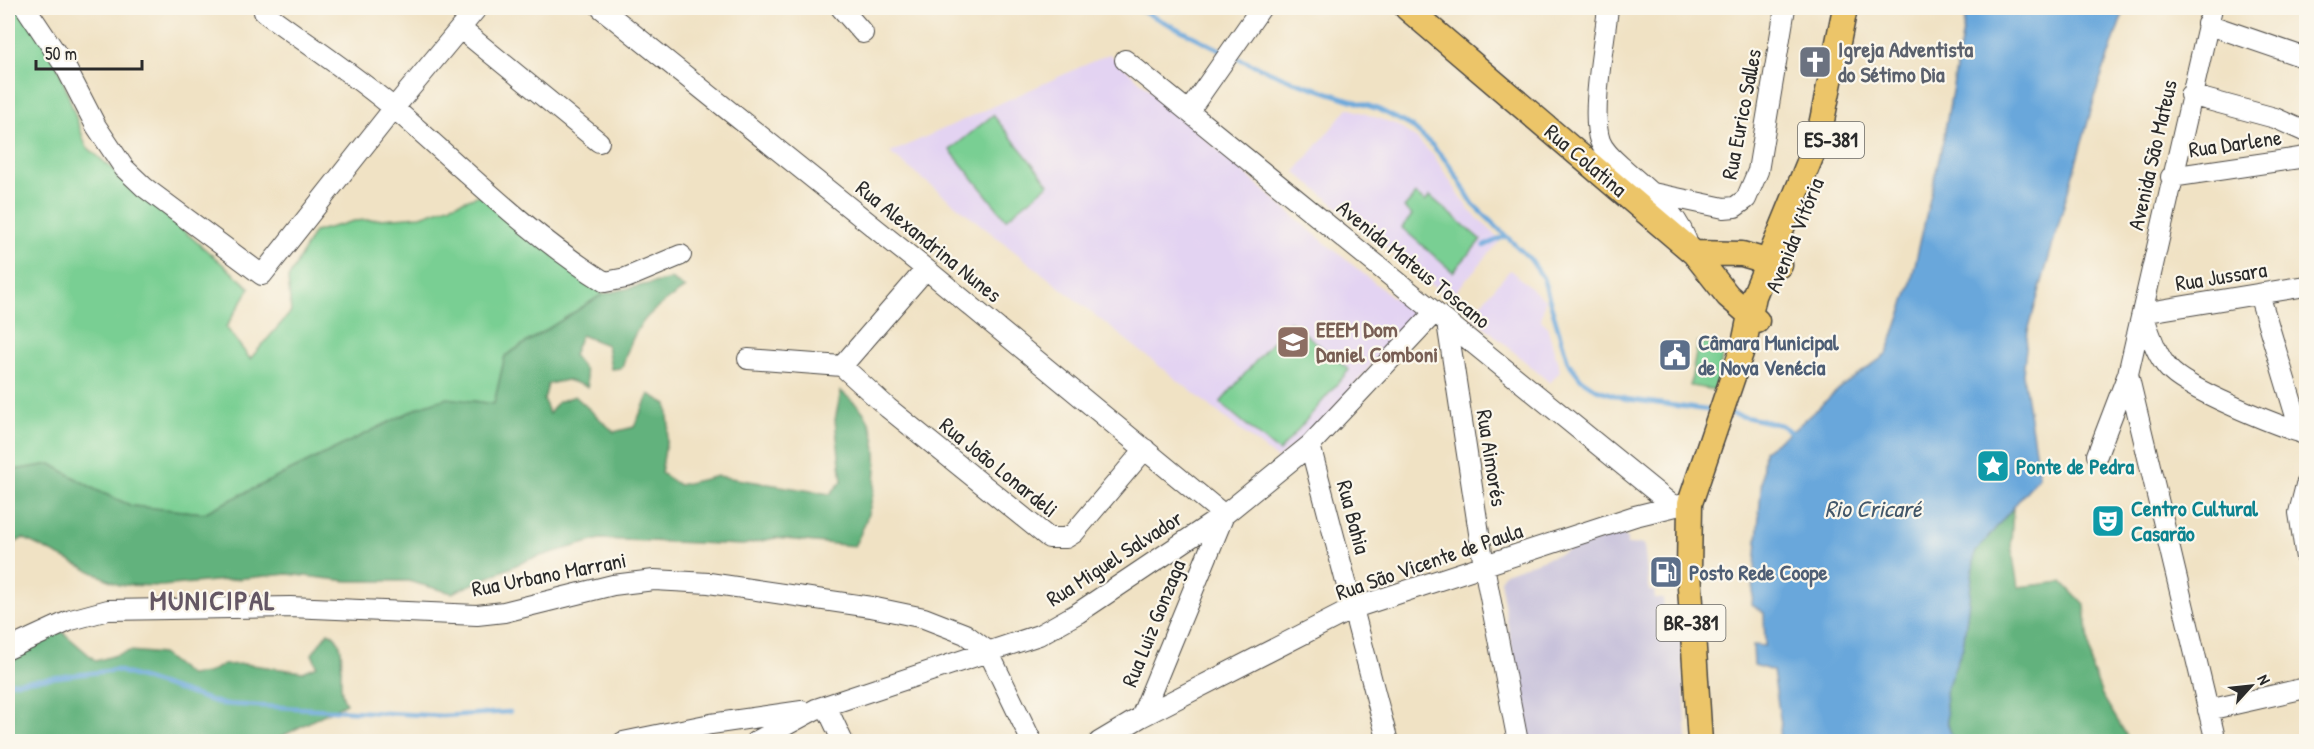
<svg xmlns="http://www.w3.org/2000/svg" width="2314" height="749" viewBox="0 0 2314 749" font-family="'Patrick Hand',sans-serif">
	<rect width="100%" height="100%" fill="#fbf7ec"/>
	<filter id="ink" filterUnits="userSpaceOnUse"><feTurbulence type="fractalNoise" baseFrequency=".0167" numOctaves="2"/><feDisplacementMap in="SourceGraphic" scale="12" xChannelSelector="R" yChannelSelector="G"/><feConvolveMatrix kernelMatrix="1 2 1 2 8 2 1 2 1" color-interpolation-filters="sRGB"/></filter>
	<filter id="wash" filterUnits="userSpaceOnUse"><feTurbulence type="fractalNoise" baseFrequency=".008" numOctaves="4" result="noise"/><feDisplacementMap in="SourceGraphic" scale="24" xChannelSelector="R" yChannelSelector="G"/><feGaussianBlur stdDeviation="1.35" result="paint"/><feColorMatrix in="noise" values="0 0 0 0 0 0 0 0 0 0 0 0 0 0 0 0 0 1.4 0 .05"/><feComposite in="paint" operator="in"/></filter>
	<g filter="url(#wash)">
		<rect width="100%" height="100%" fill="#f0e2c4"/>
		<path fill="#e3d3f2" d="M1109 54 1307 228 1413 314 1329 416 1277 459 890 153Z
			M1348 108 1395 124 1417 139 1434 156 1469 210 1501 240 1449 299 1295 172Z
			M1510 270 1545 300 1541 320 1547 326 1560 371 1550 383 1471 315Z"/>
		<path fill="#c6c0da" d="M1621 532 1627 538V545L1644 544 1649 591H1654L1655 598H1663L1666 635 1681 634 1687 741H1528L1500 580 1505 573Z"/>
		<path fill="#79cf93" stroke="#527d5f" stroke-width="1.5" d="M8 8H29L47 35 86 146 250 288 226 327 250 359 291 312 288 279 314 232 354 221 421 216 485 193 562 256 603 294 505 356 494 404 475 401 422 406 204 513 132 506 96 490 51 464 8 471Z
			M993 115 1049 184 1006 219 950 150Z
			M1416 194 1425 202 1430 196 1481 240 1453 272 1402 228 1412 215 1404 208Z
			M1290 321 1349 370 1279 452 1220 403Z
			M1698 342 1724 346 1716 390 1690 386Z"/>
		<path fill="#62b27d" stroke="#466e54" stroke-width="1.5" d="M671 279 685 288C647 314 635 322 622 368L611 369 607 345 581 335 573 355 585 370 588 387 567 380 548 384 544 400 549 414 558 402 575 396 614 432 634 427 649 394 667 404 669 426 661 473 679 485 718 476 830 494 842 481 835 420 841 391C848 398 859 405 864 413 887 446 874 514 854 546L775 538 743 545 600 539 530 559 452 593 408 581H347L288 574 162 586 119 585 23 538 8 547V471L51 464 96 490 132 506 204 513 422 406 447 398 494 404 505 356 603 294Z
			M2013 508 2011 544 2018 587 2062 582 2085 606 2092 669 2102 695 2130 741H1953L1947 721 1945 692 1963 647 1975 552Z
			M59 629 96 661 130 651 162 654 189 675 207 673 223 665 245 664 303 672 317 666 312 654 328 632C354 643 332 681 346 703L273 741 8 742V654Z"/>
		<path fill="#69a7db" stroke="#4a6983" stroke-width="1.5" d="M1967 8H2125L2099 83 2028 331 2023 374 2039 476 1975 553 1963 647 1945 692 1947 721 1953 741H1778L1781 725 1773 671 1754 665 1753 645 1765 646 1764 613 1752 605 1764 451 1797 427 1841 387 1887 354 1910 287 1943 141Z"/>
		<g fill="none" stroke-linecap="round" stroke-linejoin="round">
			<path stroke="#69a7db" stroke-width="4.5" d="M1136 8 1225 52
				M1232 56 1290 80 1378 109 1411 126 1432 145 1449 164 1473 204 1530 259 1543 278 1568 362 1581 379 1596 389 1626 399 1714 411
				M1484 246 1506 236
				M1728 413 1781 425 1794 434
				M8 683 116 670 222 704 442 716 510 712"/>
		</g>
	</g>
	<g filter="url(#ink)">
		<g fill="none" stroke-linecap="round" stroke-linejoin="round">
			<defs>
				<path id="minor" d="M26 8 66 68 96 126 124 168 144 187 262 275 394 108 477 8
					M601 8 926 269 1224 515 1141 717
					M841 8 863 33
					M1608 8C1605 39 1590 113 1600 141 1604 152 1614 160 1623 168 1649 192 1681 214 1689 249
					M2212 8 2128 374 2216 742
					M264 12C307 44 355 75 396 110 464 169 529 235 605 282L626 278 681 255
					M2207 24 2306 58
					M461 29 599 142
					M1125 60 1672 505
					M2190 95 2275 118 2306 132
					M1189 111 1261 8
					M2171 177 2306 157
					M1648 192 1724 208 1735 207 1746 199 1758 171 1785 8
					M2259 294 2301 433
					M2142 313C2150 332 2155 353 2168 368 2185 389 2278 426 2306 434
					M2142 313 2306 286
					M1447 322 1484 566 1518 742
					M748 359 842 366 926 269
					M842 366 888 408 1049 538H1066L1074 533 1145 449
					M1310 445 1388 742
					M2097 455 2128 374
					M2306 485 2299 513 2306 558
					M8 649 71 620 108 610 290 607 477 615 504 612 613 585 654 580 709 583 871 607 924 618 965 634 988 651 1032 742
					M826 706 843 742
					M2208 710 2306 688
					M623 742 711 724 802 711
					M755 742 816 709 1039 635 1078 613 1224 515 1310 445 1435 312
					M1099 742 1141 717 1354 608 1635 516 1680 505"/>
				<path id="major" d="M1407 8 1694 253 1728 296 1757 321
					M1694 253 1742 254 1780 265
					M1700 742 1689 572 1690 503 1744 344 1754 296 1818 140 1845 8"/>
			</defs>
			<use href="#minor" stroke="#494642" stroke-width="22"/>
			<use href="#major" stroke="#494642" stroke-width="27"/>
			<use href="#minor" stroke="#fff" stroke-width="20"/>
			<use href="#major" stroke="#ecc569" stroke-width="24"/>
		</g>
	</g>
	<defs>
		<symbol id="church-square" viewBox="-11 -11 22 22"><rect x="-9" y="-9" width="18" height="18" rx="4" fill="#6b7280" stroke="#fbf7ec"/><path d="M-1.2-6h2.4v3.5h3.3v2.4h-3.3V6h-2.4V-.1h-3.3v-2.4h3.3Z" fill="#fff"/></symbol>
		<symbol id="school-square" viewBox="-11 -11 22 22"><rect x="-9" y="-9" width="18" height="18" rx="4" fill="#8d6e63" stroke="#fbf7ec"/><path d="M0-5L7-2L0 1L-7-2ZM-4 1L0 2.5L4 1V4Q0 6-4 4Z" fill="#fff"/></symbol>
		<symbol id="civic-square" viewBox="-11 -11 22 22"><rect x="-9" y="-9" width="18" height="18" rx="4" fill="#5c6f8a" stroke="#fbf7ec"/><path d="M-.6-6.5H3V-4.5H.6V-3L4-1V1h2V6H-6V1h2V-1L-.6-3ZM-1.2 2.5V6h2.4V2.5Z" fill="#fff"/></symbol>
		<symbol id="sight-square" viewBox="-11 -11 22 22"><rect x="-9" y="-9" width="18" height="18" rx="4" fill="#0f9aa8" stroke="#fbf7ec"/><path d="M0-6L1.8-2.2L6-1.7L2.9 1.2L3.7 5.4L0 3.3L-3.7 5.4L-2.9 1.2L-6-1.7L-1.8-2.2Z" fill="#fff"/></symbol>
		<symbol id="theatre-square" viewBox="-11 -11 22 22"><rect x="-9" y="-9" width="18" height="18" rx="4" fill="#0f9aa8" stroke="#fbf7ec"/><path d="M-5-5.5Q0-4 5-5.5V0Q5 5 0 6Q-5 5-5 0ZM-3.3-2.5H-1v1.5H-3.3ZM1-2.5H3.3v1.5H1ZM-2.8 1Q0 5.5 2.8 1Z" fill="#fff"/></symbol>
		<symbol id="fuel-square" viewBox="-11 -11 22 22"><rect x="-9" y="-9" width="18" height="18" rx="4" fill="#5c6f8a" stroke="#fbf7ec"/><path d="M-5.5-6h7V0h2V4h1.3V-2.5L3-4.5l.8-.8L6-3V5H2.5V1h-1V6h-7ZM-4.2-4.7v3.2H.2V-4.7Z" fill="#fff"/></symbol>
	</defs>
	<g fill-rule="evenodd">
		<use href="#church-square" x="1796" y="43" width="38" height="38"/>
		<use href="#school-square" x="1274" y="323" width="38" height="38"/>
		<use href="#civic-square" x="1656" y="336" width="38" height="38"/>
		<use href="#sight-square" x="1974" y="447" width="38" height="38"/>
		<use href="#theatre-square" x="2089" y="502" width="38" height="38"/>
		<use href="#fuel-square" x="1647" y="553" width="38" height="38"/>
	</g>
	<g text-anchor="middle" stroke-width="4.5" stroke-linejoin="round" paint-order="stroke">
		<g fill="#fbf7ec" stroke="#696865" stroke-width="1.5">
			<rect x="1798" y="122" width="66" height="36" rx="4.5"/>
			<rect x="1656.5" y="605" width="69" height="36" rx="4.5"/>
		</g>
		<g font-size="21" font-weight="bold" fill="#2b2b2b">
			<text x="1831" y="147">ES-381</text>
			<text x="1691" y="630">BR-381</text>
		</g>
		<g font-size="22" font-weight="bold" fill="#5b616d" stroke="#fbf7ec" text-anchor="start">
			<text x="1838" y="57">Igreja Adventista<tspan x="1838" dy="25">do Sétimo Dia</tspan></text>
		</g>
		<g font-size="22" fill="#2b2b2b" stroke="#fbf7ec">
			<text transform="translate(1741 114) rotate(-79)" y="8">Rua Eurico Salles</text>
			<text transform="translate(2235 143) rotate(-8)" y="8">Rua Darlene</text>
			<text transform="translate(2152 155) rotate(-77)" y="8">Avenida São Mateus</text>
			<text transform="translate(1586 160) rotate(40)" y="8">Rua Colatina</text>
			<text transform="translate(1794 235) rotate(-68)" y="8">Avenida Vitória</text>
			<text transform="translate(929 241) rotate(39)" y="8">Rua Alexandrina Nunes</text>
			<text transform="translate(1414 264) rotate(39)" y="8">Avenida Mateus Toscano</text>
			<text transform="translate(2221 276) rotate(-9)" y="8">Rua Jussara</text>
			<text transform="translate(1492 458) rotate(81)" y="8">Rua Aimorés</text>
			<text transform="translate(999 467) rotate(39)" y="8">Rua João Lonardeli</text>
			<text transform="translate(1354 517) rotate(75)" y="8">Rua Bahia</text>
			<text transform="translate(1114 558) rotate(-33)" y="8">Rua Miguel Salvador</text>
			<text transform="translate(1429 561) rotate(-19)" y="8">Rua São Vicente de Paula</text>
			<text transform="translate(549 574) rotate(-11)" y="8">Rua Urbano Marrani</text>
			<text transform="translate(1153 623) rotate(-68)" y="8">Rua Luiz Gonzaga</text>
		</g>
		<g font-size="22" font-weight="bold" fill="#785e54" stroke="#fbf7ec" text-anchor="start">
			<text x="1316" y="337">EEEM Dom<tspan x="1316" dy="25">Daniel Comboni</tspan></text>
		</g>
		<g font-size="22" font-weight="bold" fill="#4e5e75" stroke="#fbf7ec" text-anchor="start">
			<text x="1698" y="350">Câmara Municipal<tspan x="1698" dy="25">de Nova Venécia</tspan></text>
			<text x="1689" y="580">Posto Rede Coope</text>
		</g>
		<g font-size="22" font-weight="bold" fill="#0d838f" stroke="#fbf7ec" text-anchor="start">
			<text x="2016" y="474">Ponte de Pedra</text>
			<text x="2131" y="516">Centro Cultural<tspan x="2131" dy="25">Casarão</tspan></text>
		</g>
		<g font-size="24" font-style="italic" fill="#415669" stroke="#fbf7ec">
			<text x="1873" y="517">Rio Cricaré</text>
		</g>
		<g font-size="28" font-weight="bold" letter-spacing="1.5" fill="#645764" stroke="#fbf7ec">
			<text x="213" y="610">MUNICIPAL</text>
		</g>
	</g>
	<rect width="2314" height="749" fill="none" stroke="#fbf7ec" stroke-width="30"/>
	<g transform="translate(2251 686) rotate(63)" stroke="#fbf7ec" stroke-width="4.5" paint-order="stroke">
	<path d="M0-4.5L10 22L0 15L-10 22Z" fill="#2b2b2b"/>
	<text y="-9" font-size="16" font-weight="bold" text-anchor="middle" fill="#2b2b2b">N</text>
	</g>
	<path d="M36 60v9h106v-9" fill="none" stroke="#2b2b2b" stroke-width="3"/>
	<text x="45" y="60" font-size="18" fill="#2b2b2b" stroke="#fbf7ec" stroke-width="4.5" paint-order="stroke">50 m</text>
</svg>
